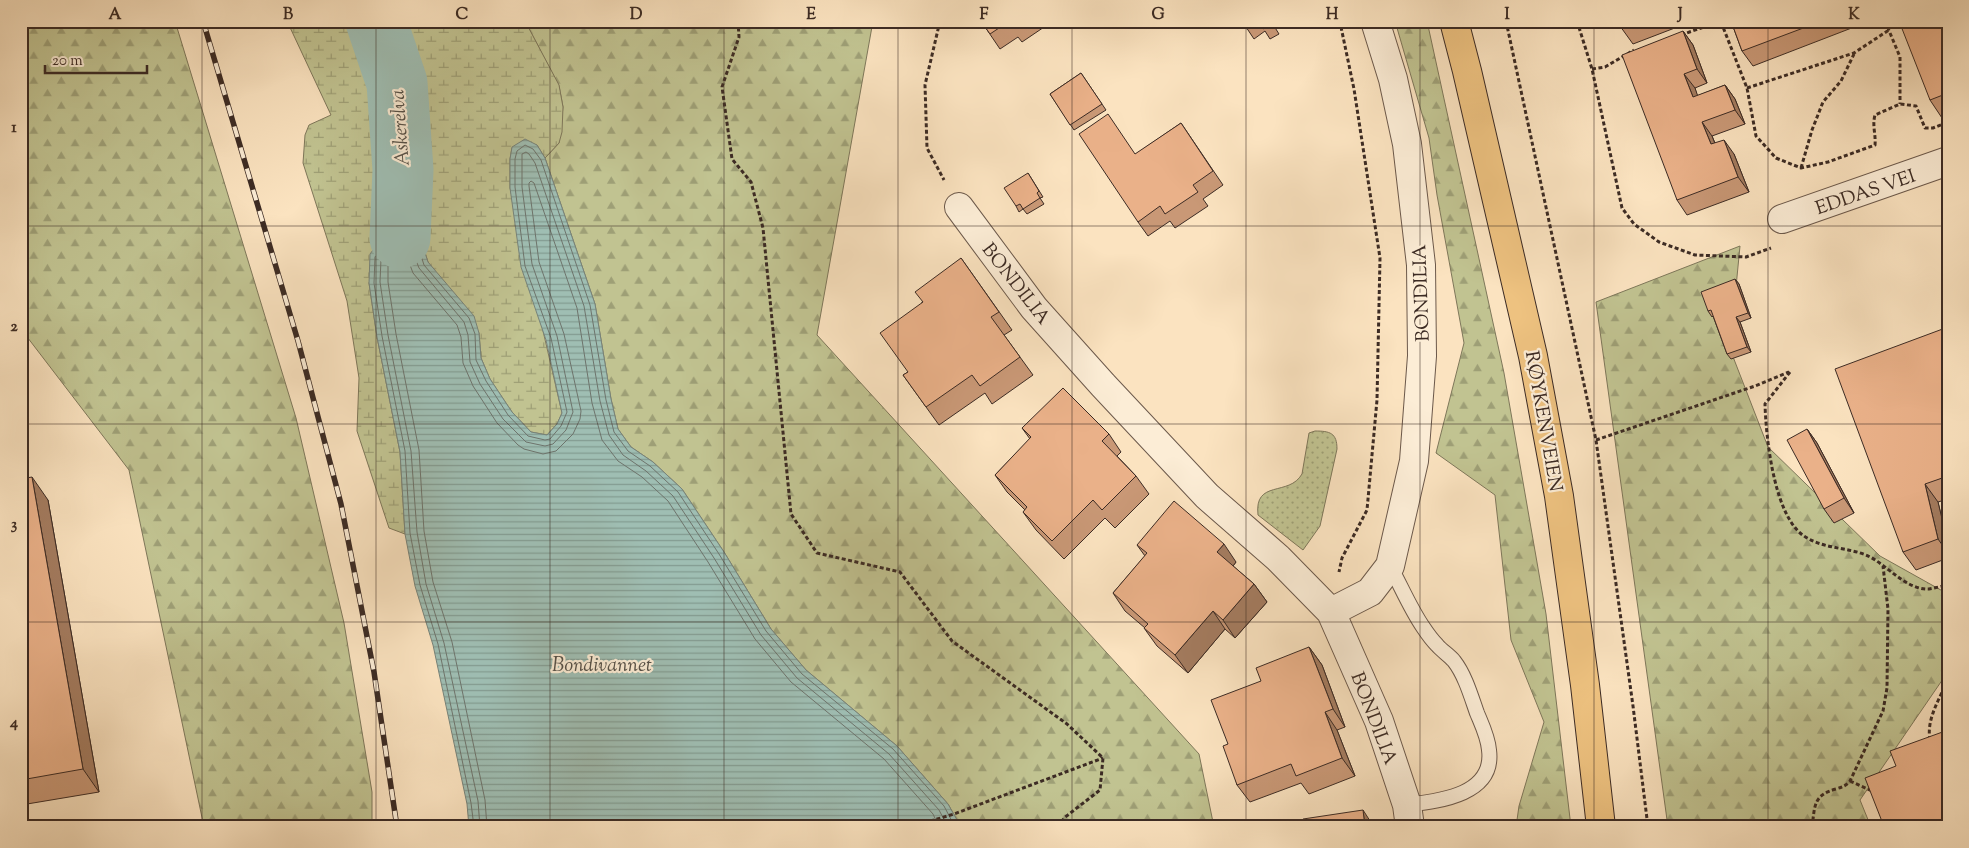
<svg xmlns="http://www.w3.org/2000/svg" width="1969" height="848" viewBox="0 0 1969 848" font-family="'Sorts Mill Goudy',serif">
	<defs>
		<pattern id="forest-firs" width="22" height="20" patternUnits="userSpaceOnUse" patternTransform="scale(1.25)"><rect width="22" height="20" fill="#c1c391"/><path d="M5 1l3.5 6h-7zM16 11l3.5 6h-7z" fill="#9e9f76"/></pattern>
		<pattern id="wetland-marsh" width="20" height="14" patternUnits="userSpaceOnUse" patternTransform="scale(1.25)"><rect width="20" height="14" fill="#c1c391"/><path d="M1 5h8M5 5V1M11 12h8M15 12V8" fill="none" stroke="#9e9f76"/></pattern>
		<pattern id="park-dots" width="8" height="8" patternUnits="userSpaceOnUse" patternTransform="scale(1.25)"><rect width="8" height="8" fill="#c1c391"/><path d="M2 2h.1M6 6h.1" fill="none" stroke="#9e9f76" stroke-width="1.8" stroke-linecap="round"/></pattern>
		<pattern id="water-rules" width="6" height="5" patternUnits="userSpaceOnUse" patternTransform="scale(1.25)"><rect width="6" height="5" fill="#9fbeb3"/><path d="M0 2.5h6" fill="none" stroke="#839b91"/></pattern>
	</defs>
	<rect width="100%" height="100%" fill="#fbe3c0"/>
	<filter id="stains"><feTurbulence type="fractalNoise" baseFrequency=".004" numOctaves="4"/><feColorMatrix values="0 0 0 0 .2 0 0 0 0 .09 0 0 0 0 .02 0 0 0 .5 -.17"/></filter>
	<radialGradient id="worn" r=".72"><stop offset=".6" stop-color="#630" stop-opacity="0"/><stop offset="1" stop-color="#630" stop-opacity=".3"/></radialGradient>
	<path fill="url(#forest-firs)" stroke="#7e775a" d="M21 21H175L296 418 344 623 372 792V827H204L129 470 21 329Z
		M525 21H873L817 335 1199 754 1214 827H961L948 804 897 746 806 670 771 629 724 552 682 489 653 462 631 447 618 429 611 399 595 304 545 158 559 143 563 107 559 86Z
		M1395 21H1427L1504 373 1546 614 1571 827H1516L1519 806 1544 722 1511 640 1495 495 1436 453 1464 343 1437 195 1429 138Z
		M1740 246 1730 349 1768 447 1880 556 1948 594V656L1945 676 1860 800 1871 827H1668L1596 302Z"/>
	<path fill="url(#wetland-marsh)" stroke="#7e775a" d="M287 21H525L559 85 563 107 562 132 559 143 545 158 537 145 512 148 510 159V188L562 413 557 424 547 435 531 432 512 412 490 379 481 358 479 333 428 262 420 237 385 238 369 283 377 337 400 452 405 534 389 528 357 431 359 378 347 301 303 163 305 135 309 125 331 115Z"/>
	<path fill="url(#park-dots)" stroke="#7e775a" d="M1315 431C1330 431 1337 433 1337 449L1320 526 1303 550 1258 515C1254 479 1289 497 1302 474L1309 433Z"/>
	<path fill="url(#water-rules)" stroke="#77837a" d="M525 139 537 145 545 158 595 304 611 399 618 429 631 447 653 462 682 489 724 552 771 629 806 670 897 746 948 804 961 827H469L467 804 433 645 415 586 405 534 400 452 377 337 369 283 370 254 376 246 385 238 420 237 428 262 474 316 479 333 481 358 490 379 512 412 531 432 547 435 557 424 562 413 546 340 521 267 510 188V159L512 147Z"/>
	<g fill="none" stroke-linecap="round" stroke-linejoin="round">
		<path stroke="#6e746c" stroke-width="1" d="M474 827 471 803 438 644 420 585 410 533 405 451 382 336 374 283 375 257 380 249 388 243H417L424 265 469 318 475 334 476 360 486 381 508 415 528 436 545 440 550 439 561 426 567 412 551 338 525 266 515 187V159L517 151 525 145 533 149 541 160 590 305 606 400 614 432 628 451 650 466 678 492 719 554 766 631 802 674 893 749 944 806 955 827
			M480 827 478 801 444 643 426 584 417 532 411 451 388 335 380 282 381 259 390 249 412 250 419 268 464 322 468 335 470 362 480 384 503 419 526 442 545 446 553 444 566 430 573 412 557 336 532 264 522 187V154L526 152 529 154 535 163 584 306 600 401 609 435 623 455 646 471 673 496 714 558 761 635 797 678 889 754 939 810 948 827
			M487 827 485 800 452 642 433 582 424 531 419 450 396 334 388 282V262L392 257H407L413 273 457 325 461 337 463 363 473 386 497 423 518 445 524 449 543 454 556 451 573 434 580 419 581 411 564 334 539 262 529 186V183L531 181 534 183 577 308 592 403 602 440 618 461 642 477 668 501 708 562 755 639 791 682 884 759 933 814 939 827"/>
		<path stroke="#9fbeb3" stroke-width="61" d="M376 21 397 83 403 170 400 238"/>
		<defs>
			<path id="lane" d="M1390 566C1401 586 1410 608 1423 627 1427 633 1432 640 1437 645 1442 651 1449 655 1454 661 1465 675 1471 696 1477 713 1482 725 1488 737 1489 750 1495 795 1439 801 1407 805"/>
			<path id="street" d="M959 207 1034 308 1103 385 1207 496 1278 558 1331 612 1379 721 1407 805 1410 827
				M1782 219 1948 161
				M1331 612 1370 592 1390 566 1414 461 1422 356 1421 265 1407 144 1393 79 1375 21"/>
			<path id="primary" d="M1454 21 1467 71 1533 356 1559 496 1585 685 1601 827"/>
		</defs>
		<use href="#lane" stroke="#6c594b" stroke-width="16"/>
		<use href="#street" stroke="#6c594b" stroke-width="30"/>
		<use href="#primary" stroke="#3c2b24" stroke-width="30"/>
		<path stroke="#3c2b24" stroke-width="3" stroke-dasharray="4 2.5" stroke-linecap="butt" d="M738 21 739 37 722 87 732 159 751 182 763 228 791 514 817 553 900 572 952 641 1067 724 1103 758 1100 790 1064 818 1059 827
			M940 21 925 85 927 148 944 180
			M1338 21 1341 27 1354 89 1380 258 1377 400 1367 510 1342 558 1339 572
			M1506 21 1596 440 1633 706 1648 827
			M1577 21 1592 69 1622 208 1634 224 1659 242 1695 255 1746 257 1771 248
			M1885 21 1900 57V104
			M1721 22 1747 88 1756 136 1776 158 1801 168 1828 162 1875 145C1876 134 1872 126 1875 115L1900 104 1916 106 1925 128H1933L1948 122
			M1681 35 1721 21
			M1592 69 1605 67 1634 50
			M1747 88 1854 53 1889 30
			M1801 168 1812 130 1823 102 1841 81 1854 54
			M1790 372 1765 404C1766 438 1774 516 1804 536 1823 549 1846 547 1866 555 1887 564 1905 590 1929 589 1935 588 1942 586 1948 585
			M1596 440 1755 386 1789 372
			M1941 694 1948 699
			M1930 740C1926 719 1940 698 1948 680
			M1850 781 1872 791
			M924 823 954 814 1103 758
			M1812 827C1815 806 1813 795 1836 789 1842 787 1846 786 1850 781L1883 711 1887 688 1888 609 1883 566"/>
		<use href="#lane" stroke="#fcedd6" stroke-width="14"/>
		<use href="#street" stroke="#fcedd6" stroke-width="28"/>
		<use href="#primary" stroke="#eec280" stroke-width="28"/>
		<defs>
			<path id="rail" d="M203 21 298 341 341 504 374 672 397 827"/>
		</defs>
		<use href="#rail" stroke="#3c2b24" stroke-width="5.5"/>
		<use href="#rail" stroke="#fcedd6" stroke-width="4" stroke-dasharray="11" stroke-linecap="butt"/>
	</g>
	<path fill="#c99876" stroke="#3c2b24" d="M981 21H1053L1022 42 1018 37 1000 49Z
		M1242 21H1280L1274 26 1279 34 1270 39 1265 31 1254 39Z
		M1618 21H1693L1633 44 1620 26Z
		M1731 21H1861L1862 24 1753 66 1742 51Z
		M1948 21V116L1942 118 1930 100Z
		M1683 31 1693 45 1707 83 1695 88 1697 96 1725 85 1735 99 1745 124 1712 136 1715 143 1734 154 1749 192 1687 215 1677 200Z
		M1081 73 1106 110 1074 130 1050 94Z
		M1181 123 1223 185 1203 199 1208 206 1175 228 1170 221 1148 236 1138 222 1136 154Z
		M1028 173 1043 197 1040 198 1044 204 1027 214 1023 209 1019 212 1016 206Z
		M961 258 1012 330 1004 335 1033 375 992 404 985 393 939 425 903 375 908 372 922 302Z
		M1735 279 1739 284 1751 318 1740 322 1751 352 1731 359 1727 354 1713 316 1712 317 1708 311Z
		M1948 327V499L1938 502 1948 544V558L1916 570 1903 552Z
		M1022 428 1109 434 1121 452 1117 456 1136 476 1149 494 1115 528 1105 518 1064 559 1036 530 1023 512 1025 510 1007 492 995 475 1030 439Z
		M1807 429 1817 443 1854 513 1834 523 1824 509Z
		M21 479 48 500 99 792 21 805Z
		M1137 545 1236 562 1233 566 1254 584 1267 602 1235 638 1225 629 1188 673 1157 646 1144 628H1145L1125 611 1113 593 1145 556Z
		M1309 647 1322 665 1345 727 1337 730 1355 776 1309 794 1301 783 1250 802 1237 785 1228 744 1261 681Z"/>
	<path fill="#a47c60" stroke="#3c2b24" d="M1683 31 1693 45 1707 83 1697 69Z
		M1684 74 1695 88 1703 111 1693 97Z
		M1725 85 1735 99 1745 124 1735 110Z
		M1702 122 1712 136 1721 159 1711 144Z
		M1724 140 1734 154 1749 192 1738 177Z
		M1735 279 1739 284 1751 318 1748 313Z
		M1736 317 1740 322 1751 352 1747 347Z
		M1807 429 1817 443 1854 513 1844 498Z
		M32 477 48 500 99 792 83 769Z
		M1925 484 1938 502 1948 544V553L1938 539Z
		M1224 544 1236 562 1230 570 1217 552Z
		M1254 584 1267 602 1235 638 1223 620Z
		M1213 611 1225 629 1188 673 1175 655Z
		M1309 647 1322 665 1345 727 1333 709Z
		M1325 712 1337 730 1355 776 1342 758Z
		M1363 810 1374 827H1365Z"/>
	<path fill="#eab189" stroke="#3c2b24" d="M981 21H1020L1011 27 1008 22 990 34Z
		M1242 21H1258L1246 29Z
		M1258 21H1271L1272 23 1263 29Z
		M1618 21H1633L1620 26Z
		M1731 21H1822L1742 51Z
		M1899 21H1948V93L1930 100Z
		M1683 31 1697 69 1684 74 1693 97 1725 85 1735 110 1702 122 1711 144 1724 140 1738 177 1677 200 1622 55Z
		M1081 73 1102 104 1070 125 1050 94Z
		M1108 114 1135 154 1181 123 1213 171 1193 185 1198 192 1165 214 1160 206 1138 222 1079 134Z
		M1028 173 1039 191 1037 193 1040 198 1023 209 1020 204 1016 206 1004 188Z
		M1948 189V198L1945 190Z
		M961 258 999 312 991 317 1020 357 980 386 972 375 926 407 903 375 908 372 880 333 923 302 915 292Z
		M1735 279 1748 313 1736 317 1747 347 1727 354 1711 310 1708 311 1701 292Z
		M1948 327V476L1925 484 1938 539 1903 552 1835 369Z
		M1063 388 1109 434 1102 441 1136 476 1102 510 1093 500 1052 541 1023 512 1027 507 995 475 1031 437 1022 428Z
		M1807 429 1844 498 1824 509 1787 440Z
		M32 477 83 769 21 780V479Z
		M1174 501 1224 544 1217 552 1254 584 1223 620 1213 611 1175 655 1144 628 1148 624 1113 593 1147 553 1137 545Z
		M1309 647 1333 709 1325 712 1342 758 1296 776 1291 764 1237 785 1223 746 1228 744 1211 700 1261 681 1256 668Z
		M1948 730V827H1877L1883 824 1865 778 1896 766 1890 751Z
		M1363 810 1365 827H1295L1304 826 1303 819Z"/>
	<path fill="none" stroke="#3c2b24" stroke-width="1" stroke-opacity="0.55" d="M202 21V827M376 21V827M550 21V827M724 21V827M898 21V827M1072 21V827M1246 21V827M1420 21V827M1594 21V827M1768 21V827M21 226H1948M21 424H1948M21 622H1948"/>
	<g text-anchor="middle" stroke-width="4.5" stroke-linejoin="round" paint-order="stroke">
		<g font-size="19" fill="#3c2b24" stroke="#fcedd6">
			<text transform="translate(1865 191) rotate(-19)" y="7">EDDAS VEI</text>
			<text transform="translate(1017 283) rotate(52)" y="7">BONDILIA</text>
			<text transform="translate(1420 293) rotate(-92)" y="7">BONDILIA</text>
			<text transform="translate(1545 421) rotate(80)" y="7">RØYKENVEIEN</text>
			<text transform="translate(1375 718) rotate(69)" y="7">BONDILIA</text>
		</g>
		<g font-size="20" font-style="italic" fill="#555048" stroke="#fcedd6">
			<text transform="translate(399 128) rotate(-94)" y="7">Askerelva</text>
			<text x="602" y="671">Bondivannet</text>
		</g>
	</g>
	<rect width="1969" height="848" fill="none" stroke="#fbe3c0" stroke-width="55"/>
	<path d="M45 65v8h102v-8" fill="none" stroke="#3c2b24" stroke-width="2.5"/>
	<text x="52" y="65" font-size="15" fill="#3c2b24" stroke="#fcedd6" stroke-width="4" paint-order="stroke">20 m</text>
	<rect x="28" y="28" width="1914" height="792" fill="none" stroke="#3c2b24" stroke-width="2"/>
	<g font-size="16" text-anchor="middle" font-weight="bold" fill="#3c2b24">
		<text x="115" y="19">A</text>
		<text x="288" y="19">B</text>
		<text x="462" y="19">C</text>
		<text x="636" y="19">D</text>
		<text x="811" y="19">E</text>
		<text x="984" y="19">F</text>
		<text x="1158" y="19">G</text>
		<text x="1332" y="19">H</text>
		<text x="1507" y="19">I</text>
		<text x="1680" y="19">J</text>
		<text x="1854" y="19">K</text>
		<text x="14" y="132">1</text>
		<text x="14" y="331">2</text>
		<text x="14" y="529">3</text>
		<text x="14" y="727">4</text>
	</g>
	<rect width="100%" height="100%" filter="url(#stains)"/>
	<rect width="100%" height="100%" fill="url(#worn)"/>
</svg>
